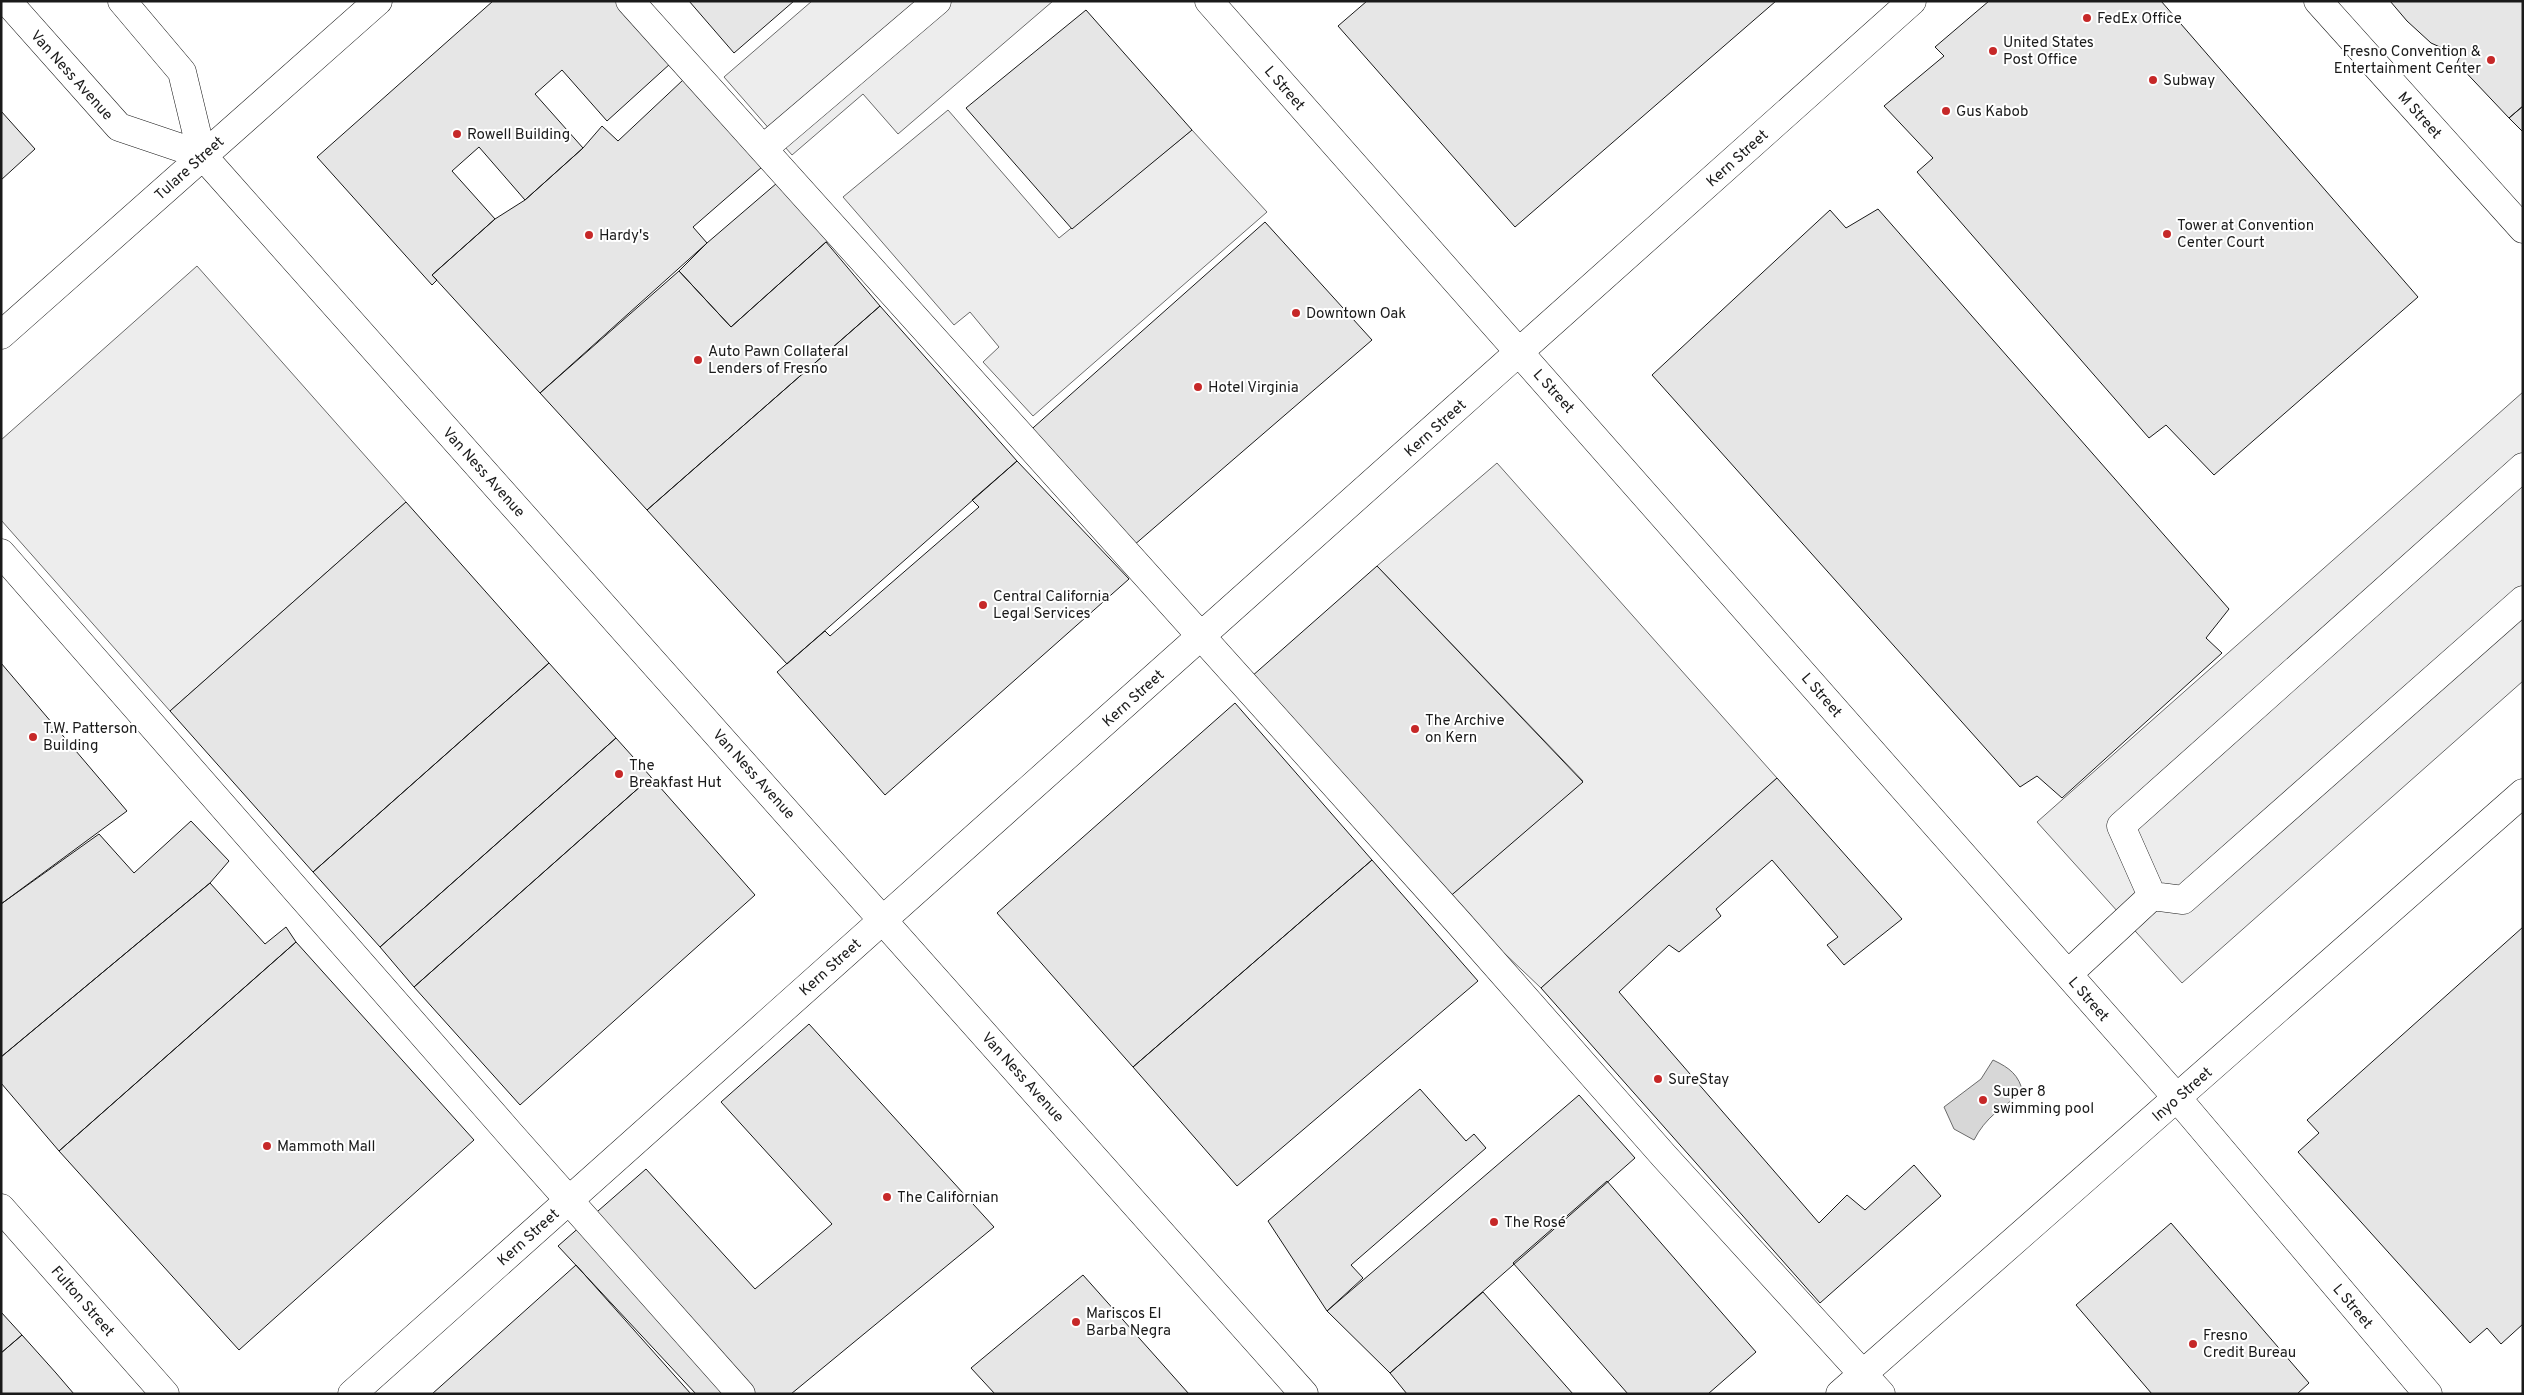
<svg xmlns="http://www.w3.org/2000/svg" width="2524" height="1395" viewBox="0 0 2524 1395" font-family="Overpass,sans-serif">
	<rect width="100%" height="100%" fill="#fff"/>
	<path fill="#ededed" stroke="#6a6a6a" d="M812 1H1053L898 134 863 94 792 155 724 77Z
		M948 110 1059 238 1192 130 1267 212 1033 416 983 362 999 347 970 312 954 325 843 197Z
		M197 266 406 502 170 711 1 520V440Z
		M2523 392V681L2182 983 2037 822Z
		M1497 463 1777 778 1541 988 1447 899 1583 781 1377 566Z"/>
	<path fill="#d7d7d7" stroke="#6a6a6a" d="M1993 1060C2010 1068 2019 1075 2023 1093 2003 1106 1985 1118 1974 1140L1954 1129 1944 1107 1981 1079Z"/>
	<path fill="#e6e6e6" stroke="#1a1a1a" d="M493 1H616L671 63 607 121 562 70 535 94 583 148 525 200 479 147 452 171 495 219 432 275 437 280 432 285 317 157Z
		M689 1H794L734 53Z
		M1367 1H1776L1515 227 1338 26Z
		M1989 1H2161L2418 297 2214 475 2166 425 2149 438 1917 172 1933 158 1884 106 1944 56 1935 47Z
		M2390 1H2523V106L2509 118 2457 63 2460 56 2431 43 2407 21Z
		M1086 10 1192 130 1072 229 966 108Z
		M683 80 762 167 693 227 707 243 540 393 432 275 495 219 525 200 583 148 602 126 618 141Z
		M2523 106V132L2509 118Z
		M1 111 35 149 1 180Z
		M777 183 832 242H826L731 327 679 271 707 243Z
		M1878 209 2229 609 2206 638 2222 653 2062 798 2037 776 2020 787 1652 375 1830 210 1846 228Z
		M1265 222 1372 340 1126 552 1025 435Z
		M826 242 880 306 647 510 540 393 679 271 731 327Z
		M880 306 1017 461 787 664 647 510Z
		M1017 461 1129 579 885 795 777 672 825 631 830 636 979 507 972 500Z
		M406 502 549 663 313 872 170 711Z
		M1377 566 1583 782 1447 899 1251 677Z
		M1 663 127 811 1 904Z
		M549 663 616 738 380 947 313 872Z
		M1235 703 1372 860 1133 1067 997 913Z
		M616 738 651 777 414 987 380 947Z
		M651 777 755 895 520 1105 414 987Z
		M1777 778 1902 919 1844 965 1827 945 1838 937 1772 860 1716 909 1721 916 1679 952 1669 945 1619 992 1819 1223 1847 1195 1865 1210 1914 1165 1941 1196 1820 1303 1541 988Z
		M191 821 229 861 210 883 1 1057V904L99 834 134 873Z
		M1372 860 1478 981 1237 1186 1133 1067Z
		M210 883 265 944 286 927 296 942 59 1151 1 1083V1057Z
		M2523 927V1324L2501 1344 2487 1328 2470 1343 2298 1152 2319 1133 2307 1120Z
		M296 942 474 1140 239 1350 59 1151Z
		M809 1024 994 1227 791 1394H696L558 1246 646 1169 755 1289 832 1224 721 1102Z
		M1420 1089 1466 1141 1474 1134 1486 1148 1351 1265 1363 1278 1327 1311 1268 1221Z
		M1579 1095 1635 1158 1390 1373 1327 1311Z
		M1607 1181 1756 1352 1708 1394H1628L1513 1263Z
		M2171 1223 2309 1383 2297 1394H2152L2076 1305Z
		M576 1265 691 1394H432Z
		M1083 1275 1189 1394H995L971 1368Z
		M1483 1292 1573 1394H1407L1390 1373Z
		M1 1312 22 1335 1 1353Z
		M22 1335 56 1373 74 1394H1V1353Z"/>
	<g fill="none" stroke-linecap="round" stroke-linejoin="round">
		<defs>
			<path id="minor" d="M630 1 1458 922 1664 1156 1881 1394
				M1209 1 2178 1099 2428 1394
				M763 149 937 1
				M1 553 511 1135 741 1394
				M2152 896 2121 826 2523 467
				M2152 896 2183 900 2523 600
				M2068 974 2152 896
				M1 1208 165 1394
				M352 1394 1912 1
				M1840 1394 2523 793"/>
			<path id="major" d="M7 1 119 127 202 155
				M122 1 182 72 202 155 1304 1394
				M2318 1 2523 229
				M1 335 378 1"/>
		</defs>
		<use href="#minor" stroke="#1a1a1a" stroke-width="29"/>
		<use href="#major" stroke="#1a1a1a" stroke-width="29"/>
		<use href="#minor" stroke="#fff" stroke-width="28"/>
		<use href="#major" stroke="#fff" stroke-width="28"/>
	</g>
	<g fill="#c62828" stroke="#fff" stroke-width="2">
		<circle cx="2087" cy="18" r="5"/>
		<circle cx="1993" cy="51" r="5"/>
		<circle cx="2491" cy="60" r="5"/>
		<circle cx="2153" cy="80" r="5"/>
		<circle cx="1946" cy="111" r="5"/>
		<circle cx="457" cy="134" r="5"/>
		<circle cx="2167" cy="234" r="5"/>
		<circle cx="589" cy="235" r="5"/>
		<circle cx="1296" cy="313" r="5"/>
		<circle cx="698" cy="360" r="5"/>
		<circle cx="1198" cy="387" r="5"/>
		<circle cx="983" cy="605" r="5"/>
		<circle cx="1415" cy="729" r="5"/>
		<circle cx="33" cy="737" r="5"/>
		<circle cx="619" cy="774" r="5"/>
		<circle cx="1658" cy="1079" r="5"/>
		<circle cx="1983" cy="1100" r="5"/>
		<circle cx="267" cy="1146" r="5"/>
		<circle cx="887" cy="1197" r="5"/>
		<circle cx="1494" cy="1222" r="5"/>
		<circle cx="1076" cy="1322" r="5"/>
		<circle cx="2193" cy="1344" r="5"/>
	</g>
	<g text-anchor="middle" stroke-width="4" stroke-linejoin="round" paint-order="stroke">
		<g font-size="15" fill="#1a1a1a" stroke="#fff" text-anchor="start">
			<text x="2097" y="23">FedEx Office</text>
			<text x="2003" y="47">United States<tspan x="2003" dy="17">Post Office</tspan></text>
			<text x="2481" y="56" text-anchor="end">Fresno Convention &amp;<tspan x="2481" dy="17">Entertainment Center</tspan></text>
			<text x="2163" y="85">Subway</text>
			<text x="1956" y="116">Gus Kabob</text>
			<text x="467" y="139">Rowell Building</text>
			<text x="2177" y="230">Tower at Convention<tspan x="2177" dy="17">Center Court</tspan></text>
			<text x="599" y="240">Hardy's</text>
			<text x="1306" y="318">Downtown Oak</text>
			<text x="708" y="356">Auto Pawn Collateral<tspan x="708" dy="17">Lenders of Fresno</tspan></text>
			<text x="1208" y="392">Hotel Virginia</text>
			<text x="993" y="601">Central California<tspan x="993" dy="17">Legal Services</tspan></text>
			<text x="1425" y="725">The Archive<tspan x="1425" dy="17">on Kern</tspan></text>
			<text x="43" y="733">T.W. Patterson<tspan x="43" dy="17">Building</tspan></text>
			<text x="629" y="770">The<tspan x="629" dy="17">Breakfast Hut</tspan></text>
			<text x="1668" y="1084">SureStay</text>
			<text x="1993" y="1096">Super 8<tspan x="1993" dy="17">swimming pool</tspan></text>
			<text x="277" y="1151">Mammoth Mall</text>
			<text x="897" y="1202">The Californian</text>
			<text x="1504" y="1227">The Rosé</text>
			<text x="1086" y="1318">Mariscos El<tspan x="1086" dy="17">Barba Negra</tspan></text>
			<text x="2203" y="1340">Fresno<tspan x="2203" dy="17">Credit Bureau</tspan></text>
		</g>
		<g font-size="15" fill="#1a1a1a" stroke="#fff">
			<text transform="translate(72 75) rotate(48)" y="5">Van Ness Avenue</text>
			<text transform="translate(1285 88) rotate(49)" y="5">L Street</text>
			<text transform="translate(2420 115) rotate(48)" y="5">M Street</text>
			<text transform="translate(1737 158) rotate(-42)" y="5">Kern Street</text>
			<text transform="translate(189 168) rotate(-42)" y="5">Tulare Street</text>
			<text transform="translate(1554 391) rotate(48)" y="5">L Street</text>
			<text transform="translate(1435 428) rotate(-42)" y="5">Kern Street</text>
			<text transform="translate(484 472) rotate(48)" y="5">Van Ness Avenue</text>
			<text transform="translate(1822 695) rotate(49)" y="5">L Street</text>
			<text transform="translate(1133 698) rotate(-42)" y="5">Kern Street</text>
			<text transform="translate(754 774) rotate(48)" y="5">Van Ness Avenue</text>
			<text transform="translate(830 967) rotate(-42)" y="5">Kern Street</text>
			<text transform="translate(2089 999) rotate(49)" y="5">L Street</text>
			<text transform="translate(1023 1077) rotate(48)" y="5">Van Ness Avenue</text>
			<text transform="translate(2182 1094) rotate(-41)" y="5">Inyo Street</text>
			<text transform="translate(528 1237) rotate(-42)" y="5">Kern Street</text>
			<text transform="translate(83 1301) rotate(49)" y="5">Fulton Street</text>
			<text transform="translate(2353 1306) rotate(50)" y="5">L Street</text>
		</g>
	</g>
	<rect width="2524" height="1395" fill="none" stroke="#1a1a1a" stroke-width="5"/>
</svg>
